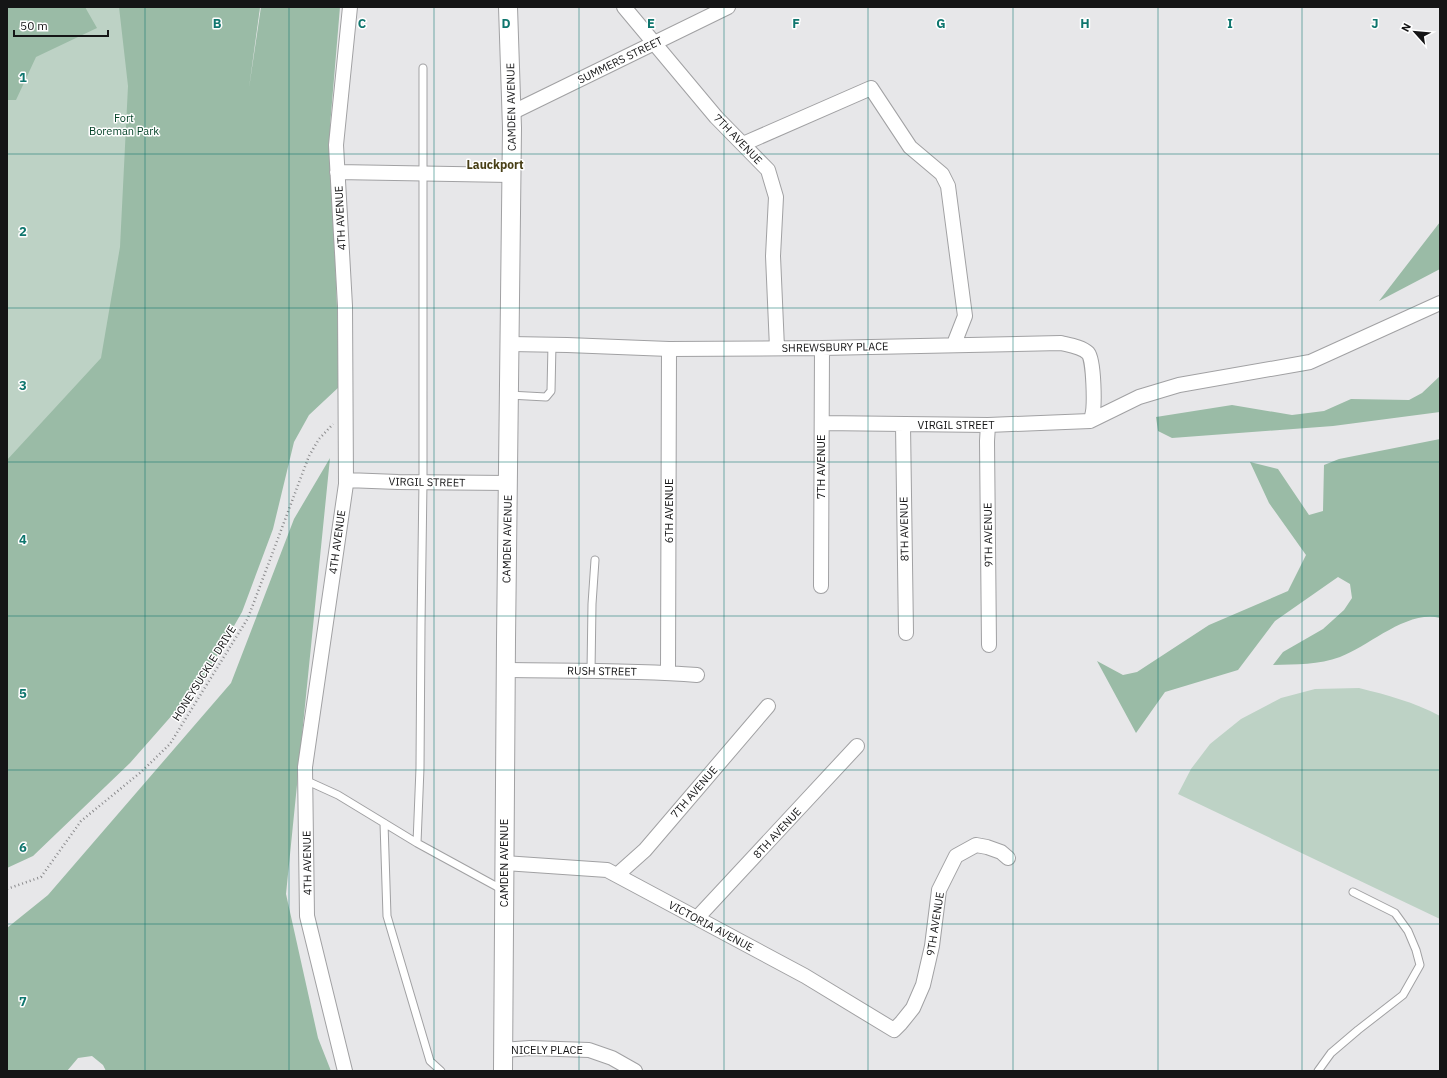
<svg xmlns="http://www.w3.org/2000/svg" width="1447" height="1078" viewBox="0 0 1447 1078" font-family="'IBM Plex Sans',sans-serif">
	<rect width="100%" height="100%" fill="#e7e7e9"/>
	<path fill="#bdd2c5" d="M7 7H260L200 406 7 483Z
		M1359 688C1387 695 1414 702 1440 716V919L1178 794 1191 769 1210 744 1241 719 1281 698 1315 689Z"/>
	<path fill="#9abba6" d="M7 7H85L97 28 36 57 16 100H7Z
		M119 7H260L249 88 261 7H340L330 126 340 386 309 415 294 442 273 529 242 612 203 680 130 763 33 856 7 868V460L101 358 120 247 128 86Z
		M1440 222V269L1379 301Z
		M1440 376V412L1333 426 1172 438 1158 431 1156 417 1232 405 1292 415 1324 411 1351 399 1409 400 1422 393Z
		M1440 439V618C1406 610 1370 646 1340 657 1319 665 1296 664 1273 665L1283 652 1323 629 1344 610 1352 598 1350 584 1338 577 1275 621 1238 670 1165 692 1136 733 1097 661 1123 675 1137 672 1209 625 1288 591 1306 555 1269 503 1250 462 1278 469 1309 515 1323 511 1324 465 1339 459Z
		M330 458 286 894 318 1038 331 1071H106L103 1065 92 1056 78 1058 67 1071H7V928L48 895 231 683 294 519Z"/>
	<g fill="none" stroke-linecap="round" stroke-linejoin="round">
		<defs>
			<path id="service" d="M509 395 546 397 551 391 552 344
				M591 671 592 604 595 560
				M305 780 338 795 417 843 503 890
				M384 823 387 916 430 1061 441 1071
				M417 843 420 768 421 625 423 482V68
				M1318 1071 1331 1053 1358 1030 1403 995 1420 965 1416 950 1408 931 1395 913 1353 892"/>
			<path id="minor" d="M624 7 716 117 768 170 776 197 773 256 777 348
				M511 113 728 7
				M743 144 871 88 910 147 942 174 948 186 965 316 954 344
				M337 172 512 175
				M510 344 567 345 669 349 822 348 1061 343C1069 345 1082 347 1088 353 1094 360 1095 407 1092 416 1092 418 1091 419 1090 421
				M822 423 988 425 1090 421 1139 397 1179 385 1310 362 1440 303
				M903 425 906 633
				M988 425 987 441 989 645
				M346 480 398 482 508 483
				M821 586 822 348
				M506 670C570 671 634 670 697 675
				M668 673 669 349
				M504 863 607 870 805 976 894 1030 901 1023 913 1008 923 985 932 946 939 890 956 856 976 845 987 847 1001 852 1008 858
				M617 875 645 850 768 706
				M697 918 857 746
				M503 1050 530 1048 589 1050 612 1058 635 1071
				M345 1071 307 916 305 767 346 484 345 306 336 145 350 7"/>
			<path id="tertiary" d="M503 1071 506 640 512 128 508 7"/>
		</defs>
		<use href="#service" stroke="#a1a1a3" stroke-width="9"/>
		<use href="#minor" stroke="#a1a1a3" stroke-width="16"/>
		<use href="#tertiary" stroke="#a1a1a3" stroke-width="20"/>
		<path stroke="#89898b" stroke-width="2.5" stroke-dasharray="1 3" stroke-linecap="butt" d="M7 889 41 877 81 821 141 772 170 744 248 618 309 456 319 439 333 424"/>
		<use href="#service" stroke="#fff" stroke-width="7"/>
		<use href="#minor" stroke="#fff" stroke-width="14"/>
		<use href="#tertiary" stroke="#fff" stroke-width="18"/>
	</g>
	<path fill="none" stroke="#0f766e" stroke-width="1" stroke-opacity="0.55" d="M145 7V1071M289 7V1071M434 7V1071M579 7V1071M724 7V1071M868 7V1071M1013 7V1071M1158 7V1071M1302 7V1071M7 154H1440M7 308H1440M7 462H1440M7 616H1440M7 770H1440M7 924H1440"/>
	<g text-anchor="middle" stroke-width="3" stroke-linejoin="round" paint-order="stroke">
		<g font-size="11" fill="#151516" stroke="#fff">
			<text transform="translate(620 60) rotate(-26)" y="4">SUMMERS STREET</text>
			<text transform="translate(511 107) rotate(-91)" y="4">CAMDEN AVENUE</text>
			<text transform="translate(738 139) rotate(46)" y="4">7TH AVENUE</text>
			<text transform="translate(340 218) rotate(-93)" y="4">4TH AVENUE</text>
			<text transform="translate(835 347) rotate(-1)" y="4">SHREWSBURY PLACE</text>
			<text x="956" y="429">VIRGIL STREET</text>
			<text transform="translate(821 467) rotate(-90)" y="4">7TH AVENUE</text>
			<text transform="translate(427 482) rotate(1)" y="4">VIRGIL STREET</text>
			<text transform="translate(669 511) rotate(-90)" y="4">6TH AVENUE</text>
			<text transform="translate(904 529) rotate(-91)" y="4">8TH AVENUE</text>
			<text transform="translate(988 535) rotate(-91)" y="4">9TH AVENUE</text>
			<text transform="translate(507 539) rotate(-89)" y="4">CAMDEN AVENUE</text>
			<text transform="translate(337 542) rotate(-82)" y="4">4TH AVENUE</text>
			<text transform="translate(602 671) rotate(1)" y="4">RUSH STREET</text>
			<text transform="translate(204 673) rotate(-58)" y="4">HONEYSUCKLE DRIVE</text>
			<text transform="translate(694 792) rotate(-49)" y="4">7TH AVENUE</text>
			<text transform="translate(777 833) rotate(-47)" y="4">8TH AVENUE</text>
			<text transform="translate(307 863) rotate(-91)" y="4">4TH AVENUE</text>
			<text transform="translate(504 863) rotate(-90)" y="4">CAMDEN AVENUE</text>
			<text transform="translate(935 924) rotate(-81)" y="4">9TH AVENUE</text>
			<text transform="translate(711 926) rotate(28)" y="4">VICTORIA AVENUE</text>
			<text x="547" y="1054">NICELY PLACE</text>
		</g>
		<g font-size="11" fill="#054328" stroke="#fff">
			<text x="124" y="122">Fort<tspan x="124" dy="13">Boreman Park</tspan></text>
		</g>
		<g font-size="12" font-weight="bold" fill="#483f16" stroke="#fff">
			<text x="495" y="169">Lauckport</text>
		</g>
	</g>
	<g font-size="13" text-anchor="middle" font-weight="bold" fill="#0f766e" stroke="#fff" stroke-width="3" stroke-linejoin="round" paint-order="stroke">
		<text x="217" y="28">B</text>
		<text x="362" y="28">C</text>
		<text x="506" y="28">D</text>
		<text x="651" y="28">E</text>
		<text x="796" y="28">F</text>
		<text x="941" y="28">G</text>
		<text x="1085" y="28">H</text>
		<text x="1230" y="28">I</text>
		<text x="1375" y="28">J</text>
		<text x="23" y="82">1</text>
		<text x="23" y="236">2</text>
		<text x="23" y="390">3</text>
		<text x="23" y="544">4</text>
		<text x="23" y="698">5</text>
		<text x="23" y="852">6</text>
		<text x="23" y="1006">7</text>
	</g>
	<rect width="1447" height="1078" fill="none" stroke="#151516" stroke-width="16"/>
	<g transform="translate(1415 32) rotate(297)" stroke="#ffffff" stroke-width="3" paint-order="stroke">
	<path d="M0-3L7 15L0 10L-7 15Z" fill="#151516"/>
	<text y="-6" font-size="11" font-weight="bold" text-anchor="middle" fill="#151516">N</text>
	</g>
	<path d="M14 30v6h94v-6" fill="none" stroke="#151516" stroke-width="2"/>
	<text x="20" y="30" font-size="12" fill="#151516" stroke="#ffffff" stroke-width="3" paint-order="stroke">50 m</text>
</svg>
